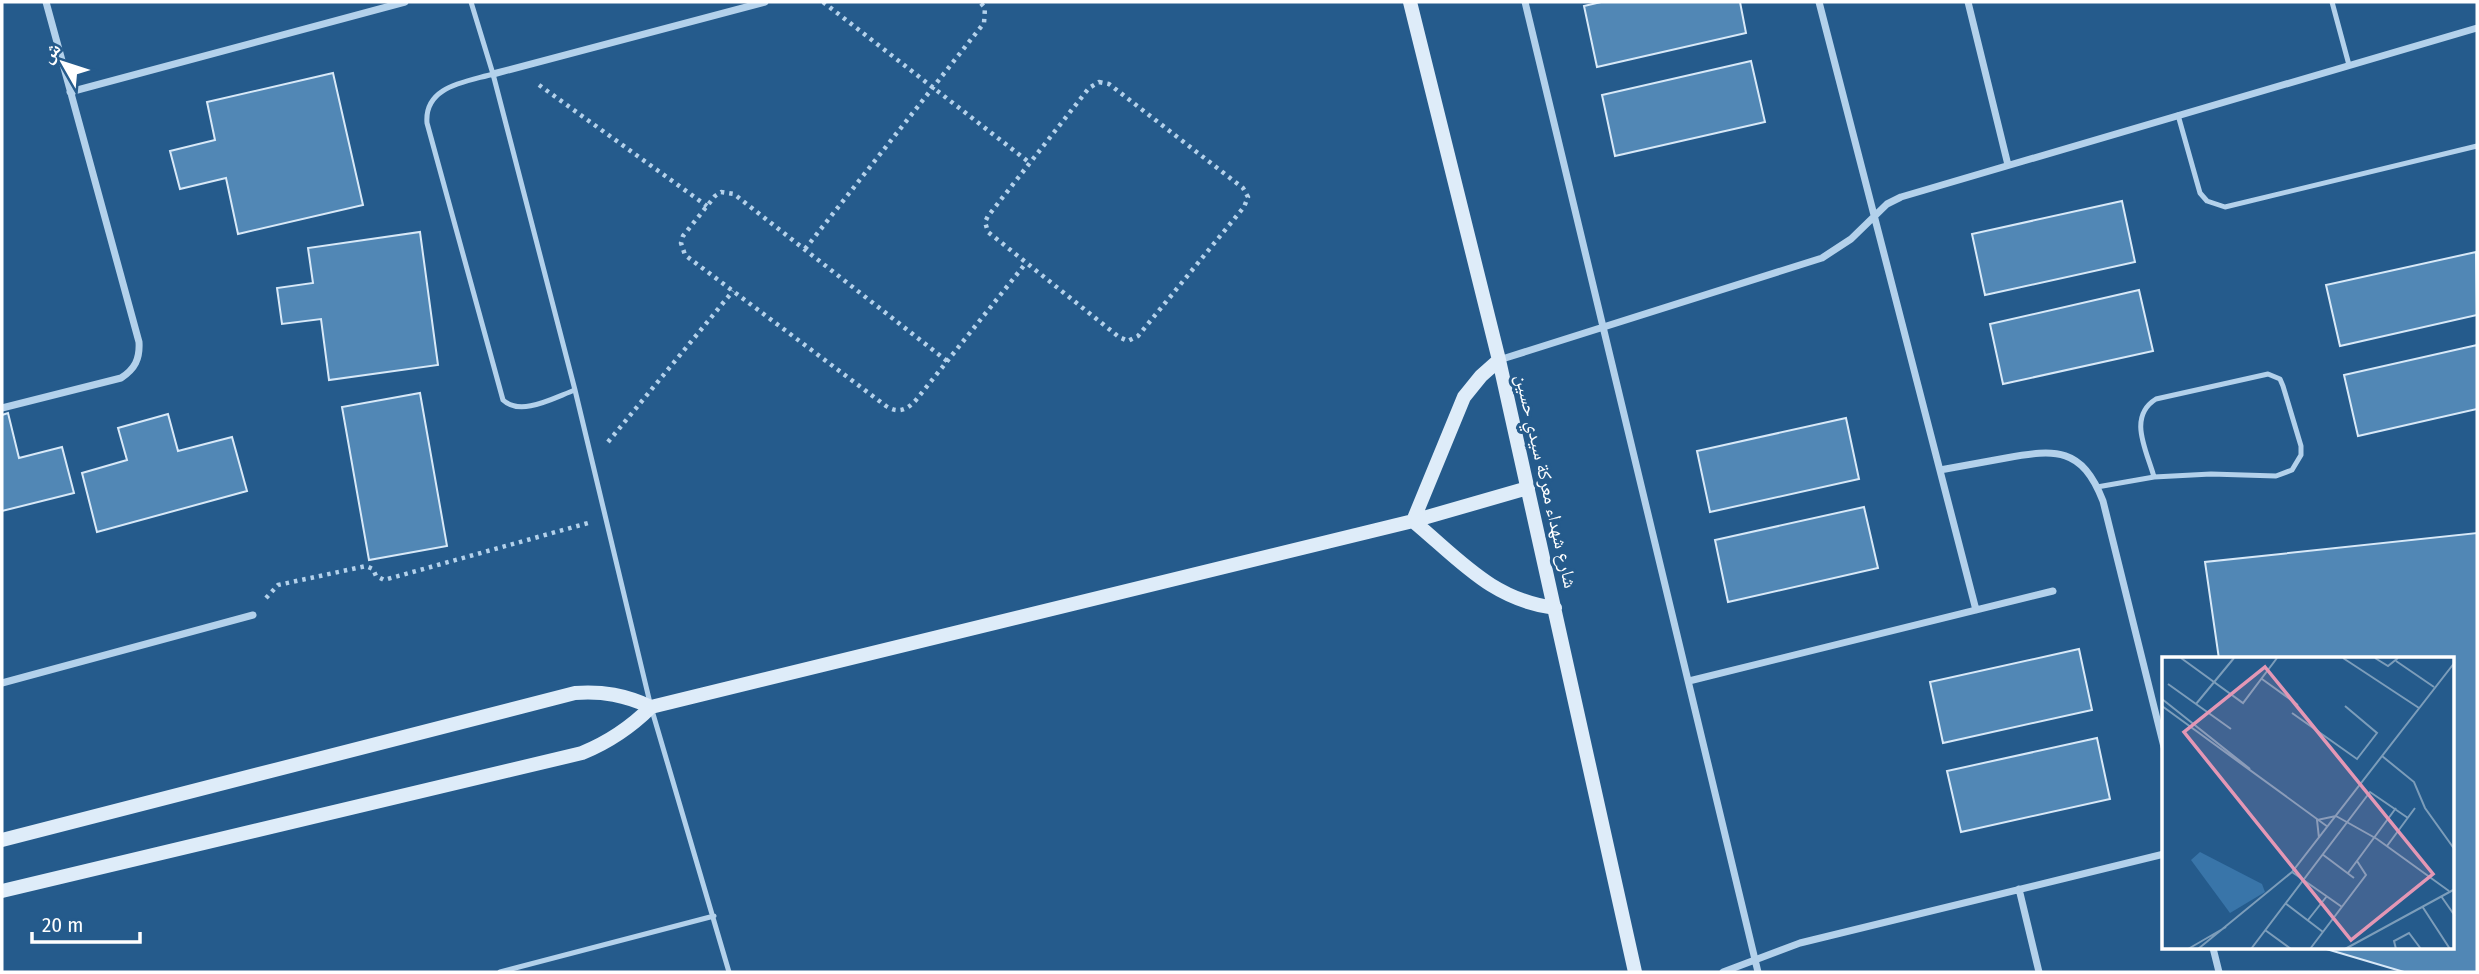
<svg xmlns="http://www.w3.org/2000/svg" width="2479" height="974" viewBox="0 0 2479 974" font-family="'Fira Sans Condensed','Noto Naskh Arabic',sans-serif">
	<rect width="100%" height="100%" fill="#255b8c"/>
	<path fill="#5187b5" stroke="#d8e9f8" stroke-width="2" d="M1601 2H1740L1746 33 1597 67 1584 6Z
		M1751 61 1765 122 1615 156 1602 95Z
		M333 73 363 205 238 234 226 178 180 189 170 151 215 140 207 102Z
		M2122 201 2135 262 1985 295 1972 234Z
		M420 232 438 365 329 380 321 319 282 324 277 288 313 283 308 248Z
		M2476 252 2477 315 2340 346 2326 285Z
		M2139 290 2153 351 2003 384 1990 324Z
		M2477 345V409L2358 436 2344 375Z
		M420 393 447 546 369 560 342 407Z
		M8 413 19 458 62 447 74 493 2 511V415Z
		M168 414 178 451 232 437 247 491 97 532 82 473 127 460 118 428Z
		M1846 418 1859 479 1710 512 1697 451Z
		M1864 507 1878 568 1728 602 1715 540Z
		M2477 533V972H2404L2323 948H2453V659H2219L2205 562Z
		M2079 649 2092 710 1943 743 1930 682Z
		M2097 738 2110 799 1961 832 1947 771Z"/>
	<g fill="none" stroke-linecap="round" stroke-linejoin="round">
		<path stroke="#b3d1eb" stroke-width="4.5" stroke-dasharray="3.5 5" stroke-linecap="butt" d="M823 2 1030 163
			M1099 82 1109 84 1243 188 1248 197 1244 207 1138 336 1128 341 1119 337 988 232 985 222 988 216 1089 88Z
			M539 85 707 206
			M805 249 984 23 985 8 980 2
			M947 361 734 194 721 192 715 196 683 236 681 243 685 255 886 406C898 414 907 410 916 400L1026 263
			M608 442 733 291
			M266 598 278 585 366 566 373 569 376 576 384 580 588 523"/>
		<path stroke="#b3d1eb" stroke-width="5" d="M471 2 493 74 575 390 651 707 729 972
			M2332 2 2349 65
			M493 74C466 82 424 86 427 123L503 400C521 417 555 397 575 390
			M2178 115 2200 193 2207 201 2225 207 2477 146
			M2268 374 2280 379 2283 386 2301 446V455L2292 470 2276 476 2211 474 2154 477C2147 451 2127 417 2156 399Z
			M2097 487 2154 477
			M500 972 714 916"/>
		<path stroke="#b3d1eb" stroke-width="7" d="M1525 2 1758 972
			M1819 2 1976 610
			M1968 2 2008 165
			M493 74 765 2
			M70 92 405 2
			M1499 360 1822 258 1851 239 1887 204 1901 197 2477 28
			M2 408 121 378C135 369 140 359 139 342L46 2
			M1940 470C1962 466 1984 462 2006 458 2056 449 2082 447 2103 501L2164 747
			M1689 681 2053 591
			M2 683 253 615
			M2019 889 2039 972
			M2213 948 2219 972
			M1723 972 1800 943 2164 854"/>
		<path stroke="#deecf9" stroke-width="14" d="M1410 2 1499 360 1635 972
			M1499 360 1481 376 1464 397 1413 521C1460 560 1492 600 1555 608
			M2 840 575 693C603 691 625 695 651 707
			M2 891 582 753C609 742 630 728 651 707L1413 521 1528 488"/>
	</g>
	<g text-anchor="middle" stroke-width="6" stroke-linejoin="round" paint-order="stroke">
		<g font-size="19" fill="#fff" stroke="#255b8c">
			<text transform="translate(1547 481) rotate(77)" y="7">شارع شهداء معركة سيدي حسين</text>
		</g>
	</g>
	<g transform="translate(2162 657)">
		<rect width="292" height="292" fill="#255b8c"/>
		<path d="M38 195 100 227 103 235 68 256 29 203Z" fill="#3975a9"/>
		<path fill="none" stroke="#7c9dba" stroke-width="2" d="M19 1 81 46 115 1M181 1 257 51M213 1 226 9 236 1M234 4 272 30M100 22 136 48M6 27 69 72M0 42 88 112M34 47 72 1M0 49 166 170M130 56 195 102 215 76 183 49M220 99 252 125 263 151 293 193M174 159 215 182 287 234M157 181 155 163 174 159M225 189 253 151M160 197 192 221M130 215 180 250M186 216 234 151M279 239 293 259M123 246 161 275M260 249 288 292M146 263 165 239M103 273 129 292M26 292 64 270M36 292 130 215 293 5M89 292 208 135 246 161M148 292 204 218 195 204M183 292 293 232M234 292 232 284 247 276 259 292"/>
		<path fill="#e497b5" fill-opacity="0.15" stroke="#e497b5" stroke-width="3.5" d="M103 10 271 217 189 283 22 75Z"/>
		<rect width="292" height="292" fill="none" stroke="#fff" stroke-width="3.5"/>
	</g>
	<rect width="2479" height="974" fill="none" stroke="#ffffff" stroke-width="7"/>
	<g transform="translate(63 63) rotate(309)" stroke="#255b8c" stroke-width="5" paint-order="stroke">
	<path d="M0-5L12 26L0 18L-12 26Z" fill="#ffffff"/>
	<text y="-10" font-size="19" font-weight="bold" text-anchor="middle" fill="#ffffff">ش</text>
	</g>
	<path d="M32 932v10h108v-10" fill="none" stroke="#ffffff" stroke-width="3.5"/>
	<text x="42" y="932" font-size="21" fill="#ffffff" stroke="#255b8c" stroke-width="5" paint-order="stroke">20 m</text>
</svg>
